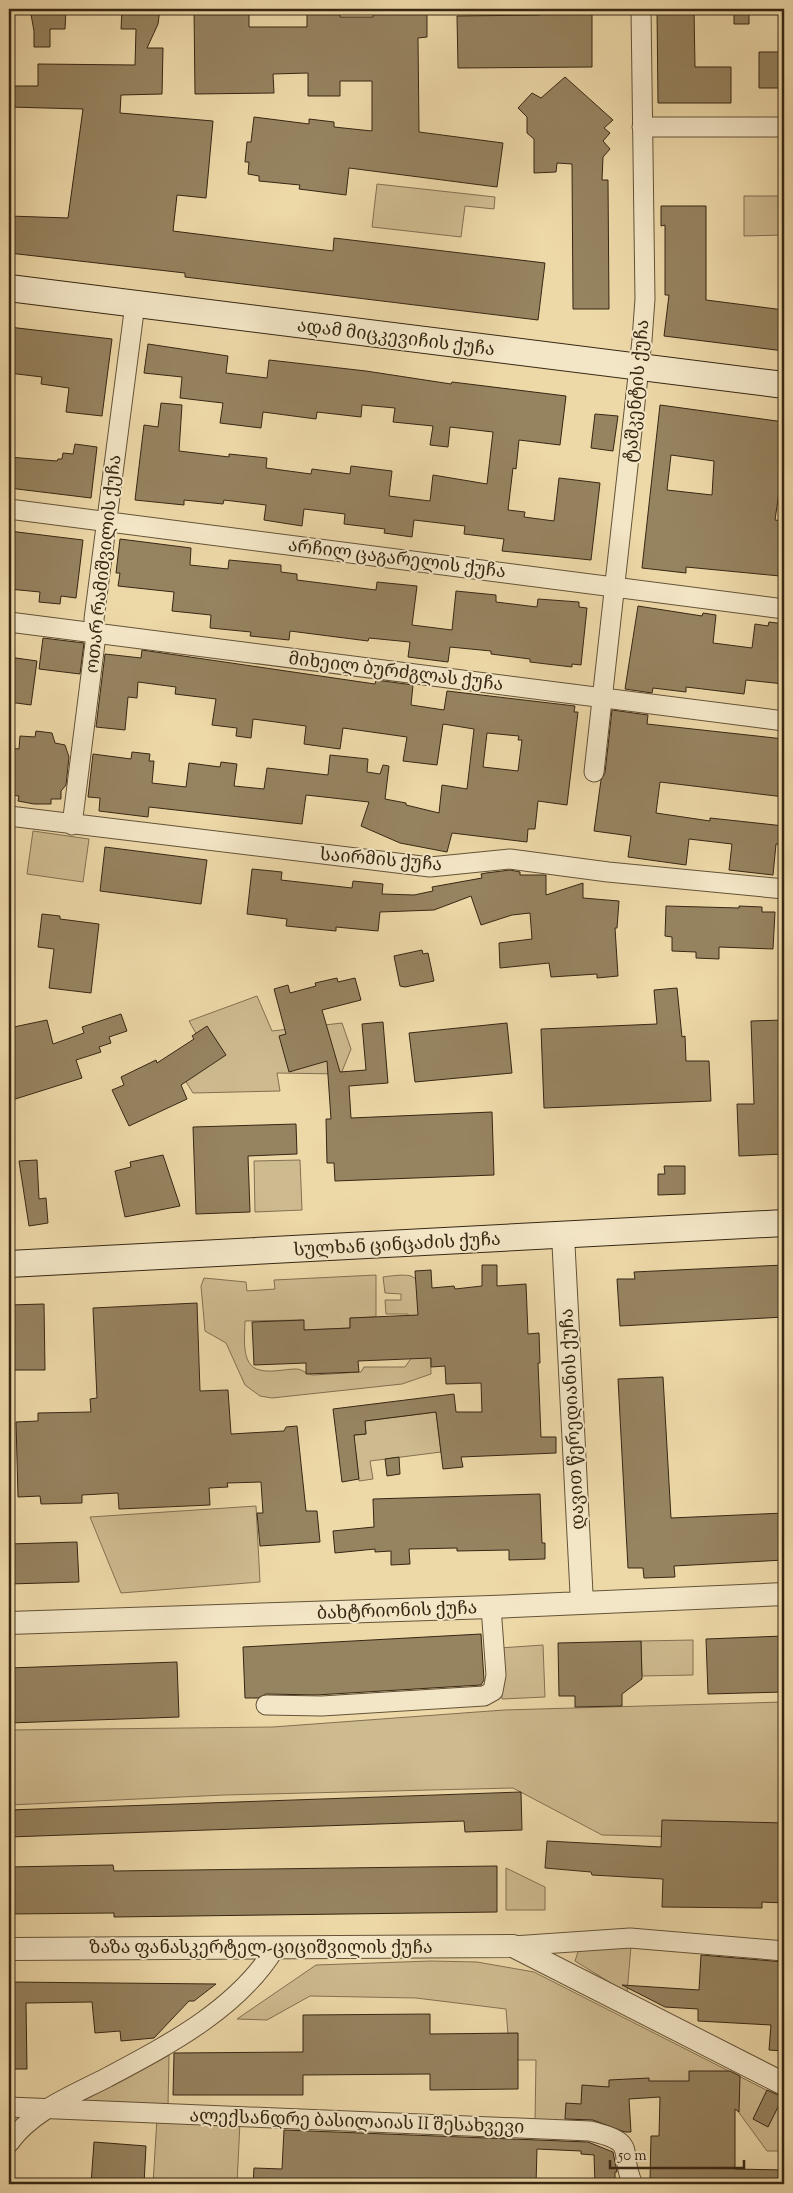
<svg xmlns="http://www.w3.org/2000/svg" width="793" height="2193" viewBox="0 0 793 2193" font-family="'Sorts Mill Goudy','Noto Serif Georgian',serif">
	<rect width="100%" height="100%" fill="#edd8a8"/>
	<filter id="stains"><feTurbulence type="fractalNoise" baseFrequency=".004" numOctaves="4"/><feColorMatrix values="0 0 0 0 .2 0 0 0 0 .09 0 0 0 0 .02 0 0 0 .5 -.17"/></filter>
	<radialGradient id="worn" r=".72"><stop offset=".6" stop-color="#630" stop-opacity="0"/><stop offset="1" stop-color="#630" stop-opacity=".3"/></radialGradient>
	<path fill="#ceba8f" stroke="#827051" d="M377 184 495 197 494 209 465 206 461 237 372 227Z
		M744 196H784V235L744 236Z
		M33 831 89 839 83 882 27 874Z
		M257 996 272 1031 342 1023 351 1049 341 1074 277 1073 280 1091 193 1093 185 1080 212 1062 189 1021Z
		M300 1160 302 1210 255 1212 254 1161Z
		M376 1275V1317L350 1318V1328L304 1330 303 1320 245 1321C245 1336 240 1366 260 1370 271 1373 285 1369 296 1369 303 1369 307 1375 314 1375L361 1372 364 1367H405L412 1357 408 1314H386L385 1300H401V1294L385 1293 383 1277C391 1276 403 1274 411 1276 433 1284 430 1354 431 1374L402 1384 272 1398 260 1396 245 1385 226 1343 205 1331 201 1286 204 1278 246 1282 247 1291 275 1289 274 1280Z
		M436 1412 441 1452 370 1461 373 1479 359 1481 356 1454 337 1437 366 1434 365 1421Z
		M256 1506 260 1582 121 1593 90 1517Z
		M693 1640V1675L642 1676 641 1641Z
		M543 1645 545 1697 502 1699 500 1648Z
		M784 1702V1839L602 1835 513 1788 224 1795 9 1805V1730L273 1727 504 1710Z
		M506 1868 545 1887V1910H506Z
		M580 1946H631L627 1993 575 1961Z
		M431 1961 477 1962 534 1972 784 2099V2151H767L721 2088 618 2083 616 2127 535 2122 536 2060H510L506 2009 416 1998 310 1996 267 2020 237 2019 316 1965Z
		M169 2055 168 2106 71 2104 120 2082Z
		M157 2118 240 2122 237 2184H153Z"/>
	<path fill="#968360" stroke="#372713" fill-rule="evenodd" d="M30 9H66L65 29H50V47H34V31Z
		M122 9H160L158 24 147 48H163L162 94 121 95 120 113 213 121 206 198 177 195 173 231 333 251 334 238 545 263 538 320 185 277V273L9 253V216L68 218 83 109 9 107V86H38V64L135 65 136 29H121Z
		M194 9H249V27H307V9H340V17H373V9H427V37L418 38 419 132 503 143 497 187 349 168 346 195 299 189 300 185 259 181V176L248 174 249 162H245L247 142H251L254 117 309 124V119L334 122V127L372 131V81H340V96H308V73L273 74 274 93 195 94Z
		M540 9H592V67L458 68 457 16 540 15Z
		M657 9H694L695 67H731V103H658Z
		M734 9H749V24H734Z
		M759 52H784V88H759Z
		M565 77 613 120 604 128 610 133 603 141 610 149 603 157 602 180H608L609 309H573L572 164 557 163 556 172 534 173V139L527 133V117L518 108 532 93 541 98Z
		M661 206H706V300L784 310V351L664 336 669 295H665V225L661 226Z
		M9 327 112 339 102 416 66 412 69 388 41 384 42 377 9 373Z
		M148 344 228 356 226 373 267 378 269 360 366 371 451 384 452 382 566 396 560 445 519 440 516 469 513 468 508 510 525 512 524 517 554 521 559 478 600 483 591 560 502 551 504 539 464 534 465 526 414 520 412 537 384 533 385 529 344 524 345 514 304 509 302 526 264 520 266 505 224 500 223 504 184 500V505L135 500 144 425 158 427 161 403 182 405 179 451 229 457V454L267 458 266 468 311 474 312 469 350 474 351 466 392 471 389 496 430 501 433 475 487 484 493 432 450 427 448 447 430 445 433 426 393 422 395 408 362 405 361 417 317 412 316 419 263 412 261 428 220 423 223 403 180 398 182 377 144 373Z
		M660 405 784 422V458L775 520 784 521V572H781L780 576 686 567V573L642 568ZM671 455 714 461 712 495 667 490Z
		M595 414 618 416 613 451 591 448Z
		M75 444 97 447 91 498 9 488V457L57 461 58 459H62L63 453 73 454Z
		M9 531 83 540 76 598 61 596 60 604 39 602 40 592 9 589Z
		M120 539 191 548 190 565 228 569 229 560 281 565V572L297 574V580L376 590 377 582 417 586 412 625 452 630 456 591 496 595V602L537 607 538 599 579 602V607L587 608 581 665 572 664V667L530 662V659L491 654V651L450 647 448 662 408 657 410 642 369 638 368 641 290 631 289 640 250 636 251 632 210 628 211 615 172 611 174 592 118 586 120 573H116Z
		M638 606 702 616 703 613 716 615 713 643 752 648 755 624 768 626 769 622 784 624V684L746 680 744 694 686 687V692L653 688 652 693 625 689Z
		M43 638 84 643 80 674 39 669Z
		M142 650 375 684 376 680 413 685 411 705 444 710 447 691 575 706 574 712H578L567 805 538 801 535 829H528L527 842 452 833 447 852 400 843 361 826 369 802 306 795 302 824 149 807 148 817 99 811 100 798 88 797 93 754 131 759 132 752 150 754 149 761H154L152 783 186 787 189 763 220 767 221 762 237 764 234 786 264 789 267 768 328 775 330 755 368 759 367 772 380 774 383 765 389 766 385 799 406 803V805L439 813 442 785 467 789 474 729 443 724 437 765 403 761 407 737 343 728 340 749 304 744 306 726 253 719 251 738 236 736 237 728 212 725 216 699 175 694 176 687 138 682 137 698 128 697 125 730 96 727 105 654 141 658ZM487 733 519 736 518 740H522L518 771 483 767Z
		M9 657 37 661 31 705 9 702Z
		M612 710 648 715 647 724 784 739V797L660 782 656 813 710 821V818L784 826V845L776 844 773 875 729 870 732 844 689 839 686 865 628 857 631 836 594 831 601 780 605 773Z
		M36 731 52 733 55 743 65 745 69 757 66 785 61 791V799H51V804H34L18 801 19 796 9 795V748L19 749 20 736 35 737Z
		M105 847 207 860 201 904 100 891Z
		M252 869 282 872 281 880 352 888 353 881 383 884 382 894 414 895 433 891 432 887 482 878 481 874 486 873 510 870 520 872V875H546V895L583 883V898L619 901 617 928H615L618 976 597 978V974L551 977 549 963 500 968 499 943 532 939 530 913 512 915 481 925 471 896 434 910 380 912 378 931 336 927V931L286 926 287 919 247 914Z
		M666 906 739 908V906L762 907V912H775L773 949 719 947V959L696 958V952L672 951V937L665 936Z
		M42 914 60 916V919L99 924 91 993 49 988 54 949 38 947Z
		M422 950 423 954 428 953 434 981 405 987 400 986 394 956Z
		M337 978 338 982 355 978 361 1000 322 1010 340 1072 366 1070 362 1024 383 1022 388 1083 349 1086 351 1118 492 1112 494 1175 335 1181 334 1163H327L326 1119H331L327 1061 289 1072 279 1036 286 1034 274 989 288 985 290 993 316 986 315 983Z
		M677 988 682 1037 685 1036 686 1061H709L711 1101 544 1108 541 1029 657 1024 654 990Z
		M121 1014 127 1031 109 1037 111 1043 99 1047 101 1052 76 1060 82 1078 9 1101V1028L47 1020 53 1044 84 1033 82 1027Z
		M784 1020V1154L739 1156 737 1104H754L751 1021Z
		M507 1023 512 1073 415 1082 409 1033Z
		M207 1026 226 1055 181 1085 187 1099 129 1126 112 1090 124 1085 121 1077 156 1060 157 1063 194 1039 192 1036Z
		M296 1124 297 1154 248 1156 250 1212 196 1214 193 1127Z
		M163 1155 180 1206 125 1217 115 1171 131 1167 130 1162Z
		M37 1160 39 1199 46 1198 48 1223 29 1226 19 1161Z
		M664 1166H685V1194L658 1195V1174H665Z
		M482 1265H497V1286L526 1284 528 1334 539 1333 540 1363H538L541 1437H556V1453L461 1457 463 1467 443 1469 436 1412 365 1421 366 1434 354 1435 359 1479 342 1482 333 1409 454 1394 456 1412H482L481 1383 446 1384 445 1366 431 1367V1358L358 1361 359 1372 306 1374V1363L254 1365 252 1322 304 1320V1330L350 1328V1318L418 1315 415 1271 431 1270 432 1288 454 1286 455 1289 482 1286Z
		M784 1265V1317L620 1326 617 1279H635L634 1272Z
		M197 1303 200 1391 228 1390 231 1434 284 1431 286 1427 297 1426 306 1511H317L320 1542 260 1546 257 1513H263L261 1482 227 1483 228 1487 209 1488 210 1505 119 1509 118 1493 82 1495V1503L41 1504 40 1496 18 1497 16 1422 38 1421V1413L91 1412 90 1399 97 1398 93 1308Z
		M44 1304 45 1370H9V1305Z
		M663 1377 671 1518 784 1513V1560L674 1566 675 1577 644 1578 643 1568H628L618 1379Z
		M399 1457 400 1474 387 1476 385 1459Z
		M540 1494 542 1543H545V1559L509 1560V1550L457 1551V1548L409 1549 410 1564 391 1565V1551L375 1552V1549L335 1553 333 1531 374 1527 373 1499Z
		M77 1542 79 1582 9 1584V1544Z
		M481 1634 484 1680 481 1685 316 1695 266 1694 258 1698H245L243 1647Z
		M784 1636V1692L708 1694 706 1639Z
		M641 1641 642 1679 622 1694V1706L575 1707V1696H559L558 1643Z
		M177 1662 179 1717 9 1723V1668Z
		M521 1792 522 1830 465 1832 464 1821 9 1837V1810Z
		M662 1820 784 1823V1903L762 1902V1908L662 1907 663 1879 592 1875 591 1872 545 1868 547 1841 661 1847Z
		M113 1865 114 1871 497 1866V1912L114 1917V1913L9 1914V1867Z
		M701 1955 784 1962V2051L769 2050 771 2025 698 2021V2009L665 2007 622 1985 699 1990Z
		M9 1982 216 1984 194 2001H189L154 2038 121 2041 120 2031 95 2033 92 2002 26 2003 27 2069H9Z
		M430 2014V2034L518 2033V2089L430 2090V2074L303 2075V2095H173L174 2053 303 2052V2015Z
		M689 2071H730L740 2076 739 2112 735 2109V2169L784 2170V2184H735V2181H650L651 2136H659L660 2097 629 2099 631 2132H625L593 2120 565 2119 566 2103 581 2104 582 2085 609 2087V2080L649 2078V2081H689Z
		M767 2090 783 2097 768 2127 753 2119Z
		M284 2130 588 2142 613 2152 617 2172H615V2184H595L594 2155 581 2154V2151L537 2149 536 2184H253L254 2168 282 2169Z
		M94 2142 146 2146 144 2184H91Z"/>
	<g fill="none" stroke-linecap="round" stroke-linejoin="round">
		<defs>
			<path id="minor" d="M642 127H784
				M9 509 784 609
				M9 622 784 721
				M594 772 642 340 645 299 641 9
				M9 816 430 867 510 859 608 872 784 889
				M72 825 95 643 94 619 135 304
				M266 1705 322 1706 484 1696 493 1691 496 1675 491 1607
				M513 1946 630 1938 784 1951
				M9 2107 590 2131C641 2143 617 2151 633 2184
				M9 2143C32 2111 71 2096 106 2078 168 2045 238 2009 275 1948"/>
			<path id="tertiary" d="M563 1235 582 1603
				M9 1623 491 1607 784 1594
				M9 1949 513 1946 784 2084"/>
			<path id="secondary" d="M9 288 784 385
				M9 1264 784 1223"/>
		</defs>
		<use href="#minor" stroke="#645338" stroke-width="21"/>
		<use href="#tertiary" stroke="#645338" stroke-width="24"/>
		<use href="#secondary" stroke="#372713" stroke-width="28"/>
		<use href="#minor" stroke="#f3e6c6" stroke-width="19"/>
		<use href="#tertiary" stroke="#f3e6c6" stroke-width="22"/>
		<use href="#secondary" stroke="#f3e6c6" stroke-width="26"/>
	</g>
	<g text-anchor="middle" stroke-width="4" stroke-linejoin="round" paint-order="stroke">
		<g font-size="18" fill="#372713" stroke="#f3e6c6">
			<text transform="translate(396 337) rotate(7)" y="6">ადამ მიცკევიჩის ქუჩა</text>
			<text transform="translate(636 391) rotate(-85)" y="6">ტაშკენტის ქუჩა</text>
			<text transform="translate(397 558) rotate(7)" y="6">არჩილ ცაგარელის ქუჩა</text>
			<text transform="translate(103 564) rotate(-84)" y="6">ოთარ რამიშვილის ქუჩა</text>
			<text transform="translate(396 671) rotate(7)" y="6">მიხეილ ბურძგლას ქუჩა</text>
			<text transform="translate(381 859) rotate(5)" y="6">საირმის ქუჩა</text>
			<text transform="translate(397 1244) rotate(-3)" y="6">სულხან ცინცაძის ქუჩა</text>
			<text transform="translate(572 1419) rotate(-93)" y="6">დავით წერედიანის ქუჩა</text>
			<text transform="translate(397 1610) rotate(-2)" y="6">ბახტრიონის ქუჩა</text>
			<text x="261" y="1953">ზაზა ფანასკერტელ-ციციშვილის ქუჩა</text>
			<text transform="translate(357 2121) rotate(2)" y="6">ალექსანდრე ბასილაიას II შესახვევი</text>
		</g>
	</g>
	<rect width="793" height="2193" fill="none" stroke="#edd8a8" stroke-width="30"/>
	<rect x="10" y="10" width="773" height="2173" fill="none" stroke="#372713" stroke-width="2.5"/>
	<rect x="15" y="15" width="763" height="2163" fill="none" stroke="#372713"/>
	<path d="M610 2160v8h134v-8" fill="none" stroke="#372713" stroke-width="2.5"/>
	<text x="618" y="2160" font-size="15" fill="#372713" stroke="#f3e6c6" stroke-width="4" paint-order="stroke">50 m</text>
	<rect width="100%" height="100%" filter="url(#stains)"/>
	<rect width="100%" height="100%" fill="url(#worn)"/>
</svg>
